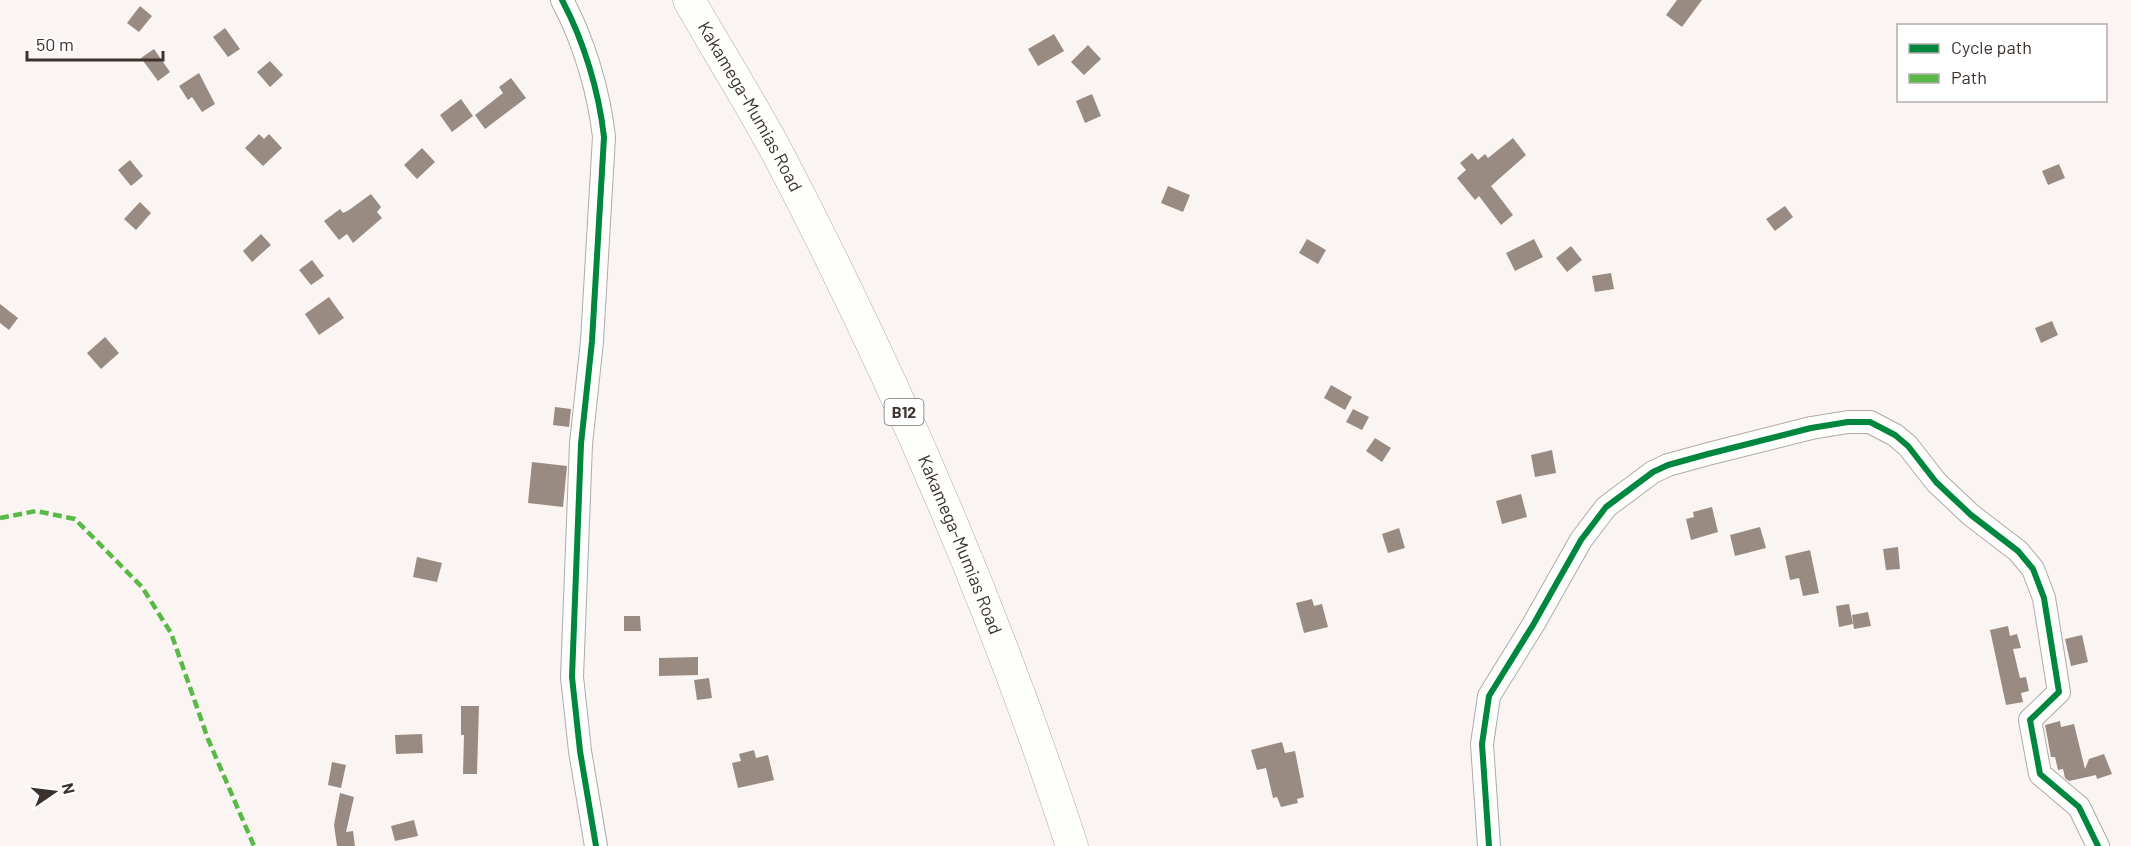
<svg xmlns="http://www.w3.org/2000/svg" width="2131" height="846" viewBox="0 0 2131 846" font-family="Barlow,sans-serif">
	<rect width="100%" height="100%" fill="#faf5f2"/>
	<path fill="#998b82" d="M1677 0H1702L1682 27 1666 15Z
		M140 6 152 16 139 32 127 23Z
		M225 28 240 49 228 57 213 37Z
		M1054 34 1064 51 1038 66 1028 49Z
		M1088 45 1101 59 1084 75 1071 62Z
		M154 49 170 72 158 81 141 58Z
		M270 61 283 75 270 87 257 72Z
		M199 73 215 104 202 112 192 97 188 100 179 86Z
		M511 78 526 98 485 129 475 115 503 93 499 87Z
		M1092 94 1101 116 1085 123 1076 101Z
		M461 99 473 116 452 132 440 115Z
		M259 134 264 139 269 134 282 148 263 166 245 148Z
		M1513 138 1526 155 1491 186 1513 215 1501 225 1479 196 1475 200 1457 178 1466 170 1460 163 1472 153 1478 160 1485 154 1488 158Z
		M422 148 435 162 417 179 404 165Z
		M130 160 143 176 131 186 118 170Z
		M2059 164 2065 178 2048 185 2042 171Z
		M1168 186 1190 195 1183 212 1161 203Z
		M371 194 381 207 377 212 382 218 353 243 347 234 339 240 324 221 340 209 343 213 349 210Z
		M140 202 151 213 136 230 124 219Z
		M1785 206 1793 217 1775 231 1766 219Z
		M261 234 271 245 252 262 243 251Z
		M1307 239 1326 250 1318 264 1299 253Z
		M1534 239 1543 257 1515 271 1506 253Z
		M1571 246 1582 260 1567 272 1556 258Z
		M312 260 324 276 311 285 299 270Z
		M1611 273 1614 289 1595 292 1592 276Z
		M329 297 344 318 319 335 305 314Z
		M0 304 18 318 9 330 0 323Z
		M2052 321 2058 335 2041 343 2035 328Z
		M105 337 119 353 101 369 87 353Z
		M1331 385 1352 397 1345 410 1324 398Z
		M555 407 571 409 569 427 553 425Z
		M1353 409 1369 417 1362 430 1346 422Z
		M1375 438 1391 448 1382 462 1366 451Z
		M1552 450 1556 473 1535 477 1531 455Z
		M532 462 567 466 563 507 528 503Z
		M1521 494 1527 517 1502 524 1496 501Z
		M1712 507 1718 532 1691 540 1686 519 1694 517 1693 512Z
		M1760 527 1766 548 1735 556 1730 535Z
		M1399 528 1405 548 1388 553 1382 534Z
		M1898 547 1900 569 1886 570 1883 549Z
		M1810 550 1819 593 1803 596 1799 578 1790 580 1785 556Z
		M417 557 442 563 437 582 413 577Z
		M1312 599 1314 606 1322 604 1328 627 1304 633 1296 603Z
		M1849 604 1853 624 1839 627 1836 606Z
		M1868 612 1871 626 1854 629 1852 615Z
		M624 616H640L641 631H624Z
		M2008 626 2010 636 2017 634 2021 648 2013 649 2020 678 2026 677 2029 691 2021 693 2023 702 2006 705 1990 630Z
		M2082 635 2088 662 2071 666 2065 639Z
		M698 657V675L659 676V658Z
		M709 678 712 698 697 700 694 680Z
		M461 706H479L477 774H463L464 735H461Z
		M2060 721 2061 727 2074 724 2085 769 2089 759 2104 754 2112 774 2097 779 2096 775 2069 781 2065 778 2063 769 2058 770 2055 757H2051L2045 725Z
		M422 734 423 753 396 754 395 735Z
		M1282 742 1285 753 1295 751 1304 797 1297 799 1298 803 1281 807 1277 797 1273 798 1266 768 1257 770 1251 750Z
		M754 750 756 758 768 755 774 780 738 788 732 763 741 761 739 754Z
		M332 762 346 765 341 788 328 785Z
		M340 793 354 797 346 832 353 831 355 846H337L334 825Z
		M414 820 418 836 395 841 391 826Z"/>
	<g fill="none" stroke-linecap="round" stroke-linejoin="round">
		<defs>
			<path id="minor" d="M562 0C584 41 599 92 604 137L592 341 581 444 572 677 580 751 596 846
				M1489 846 1482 744 1489 696 1533 625 1581 540 1606 507 1653 472 1668 465 1708 454 1811 428 1848 422H1870L1895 435 1908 446 1936 482 1971 515 2018 551 2033 569 2044 598 2059 692 2030 720 2040 774 2079 807 2098 846"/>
			<g id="highway">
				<path id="s1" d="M689 0C718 51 750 102 778 154 894 376 994 607 1072 846"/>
			</g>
		</defs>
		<use href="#minor" stroke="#b0aaa7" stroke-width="24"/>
		<use href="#highway" stroke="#b0aaa7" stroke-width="33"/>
		<use href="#minor" stroke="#fefefd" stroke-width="22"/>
		<use href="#highway" stroke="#fefefd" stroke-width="32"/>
		<path stroke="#58b947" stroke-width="4.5" stroke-dasharray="9 4.5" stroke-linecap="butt" d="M0 518 36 511 75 519 142 587 171 633 208 739 254 846"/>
		<defs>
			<path id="cycleway" d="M562 0C584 41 599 92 604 137L592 341 581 444 572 677 580 751 596 846
				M1489 846 1482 744 1489 696 1533 625 1581 540 1606 507 1653 472 1668 465 1708 454 1811 428 1848 422H1870L1895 435 1908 446 1936 482 1971 515 2018 551 2033 569 2044 598 2059 692 2030 720 2040 774 2079 807 2098 846"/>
		</defs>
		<use href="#cycleway" stroke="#fff" stroke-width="10"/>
		<use href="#cycleway" stroke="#00873e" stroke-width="6"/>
	</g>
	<g text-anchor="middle" stroke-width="6" stroke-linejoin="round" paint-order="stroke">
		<rect fill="#fff" stroke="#76706d" stroke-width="1.5" x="884.5" y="399" width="39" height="26" rx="4.5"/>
		<g font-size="16" font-weight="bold" fill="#3b322e">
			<text x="904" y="418">B12</text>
		</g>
		<g font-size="18" fill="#3b322e" stroke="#fff">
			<text dy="6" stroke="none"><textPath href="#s1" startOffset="123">Kakamega-Mumias Road</textPath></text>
			<text dy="6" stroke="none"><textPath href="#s1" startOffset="609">Kakamega-Mumias Road</textPath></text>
		</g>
	</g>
	<rect x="1897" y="24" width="210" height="78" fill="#ffffff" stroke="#b1adab" stroke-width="1.5"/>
	<rect x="1909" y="44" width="30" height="9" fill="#00873e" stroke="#b1adab" stroke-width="1.5"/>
	<text x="1951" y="54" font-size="18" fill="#3b322e">Cycle path</text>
	<rect x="1909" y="74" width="30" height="9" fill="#58b947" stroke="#b1adab" stroke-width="1.5"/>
	<text x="1951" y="84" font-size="18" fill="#3b322e">Path</text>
	<g transform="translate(54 792) rotate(76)" stroke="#ffffff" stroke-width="4.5" paint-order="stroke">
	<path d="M0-4.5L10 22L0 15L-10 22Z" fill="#3b322e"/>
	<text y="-9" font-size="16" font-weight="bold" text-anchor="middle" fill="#3b322e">N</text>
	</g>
	<path d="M27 51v9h136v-9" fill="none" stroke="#3b322e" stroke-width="3"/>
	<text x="36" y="51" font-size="18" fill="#3b322e" stroke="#ffffff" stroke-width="4.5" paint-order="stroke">50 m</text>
</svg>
